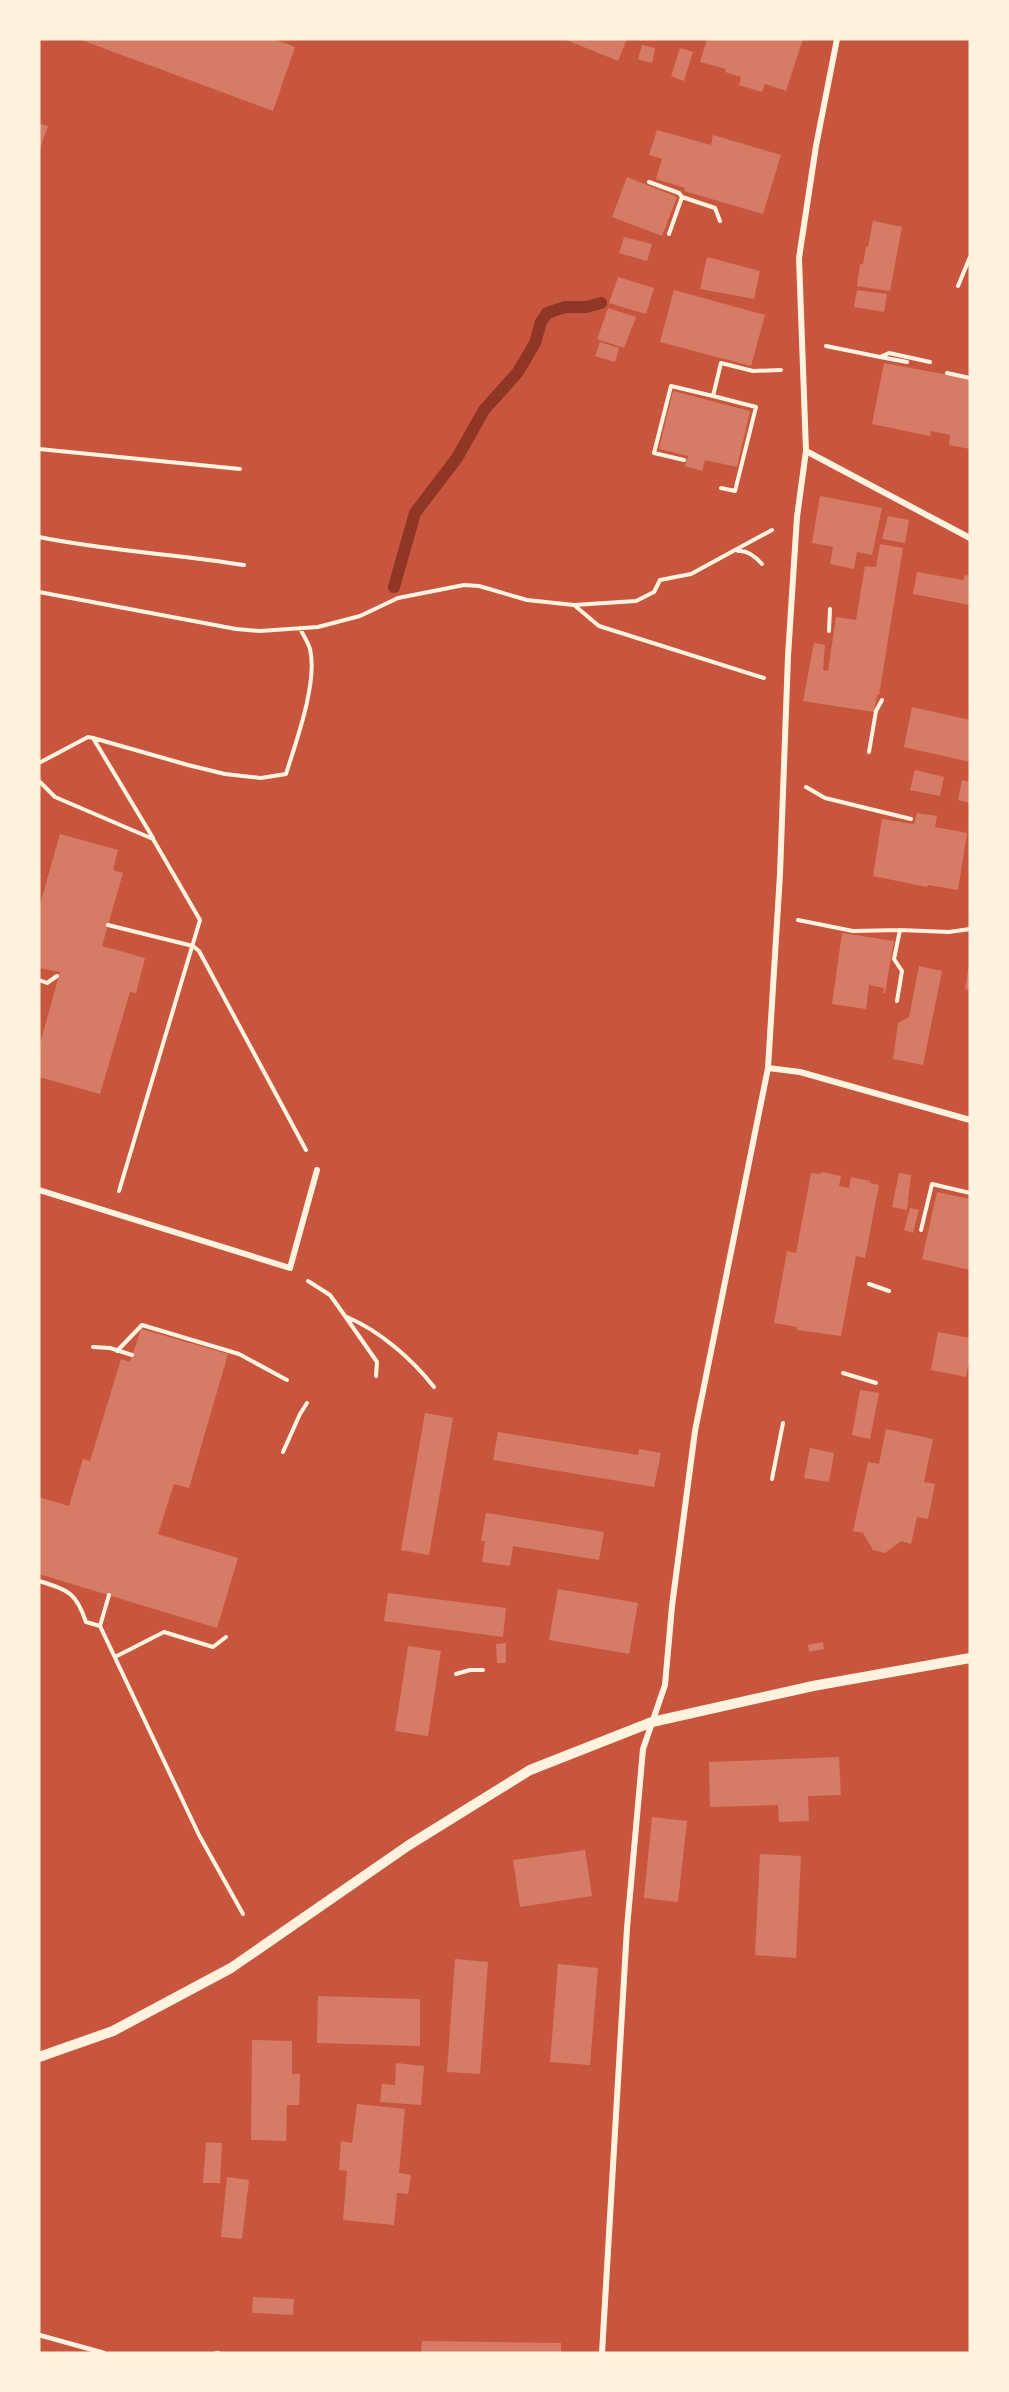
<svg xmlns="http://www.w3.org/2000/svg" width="1009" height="2392" viewBox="0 0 1009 2392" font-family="Jost,sans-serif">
	<rect width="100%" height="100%" fill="#c8553d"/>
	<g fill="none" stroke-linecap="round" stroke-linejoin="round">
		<path stroke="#8f3625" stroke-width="12" d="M394 587 415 513 457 458 484 410 518 372 535 343 541 322 547 313 565 307H586L601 303"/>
	</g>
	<path fill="#d67c66" d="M79 39H274L295 47 273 111Z
		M564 39H627L618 61Z
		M707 39H803L786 91 765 84 762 92 739 85 741 77 725 72 726 69 700 62Z
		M642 45 655 48 652 63 638 59Z
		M680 48 693 52 684 81 671 76Z
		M39 123 48 126 39 151Z
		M657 130 711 145 713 135 781 155 763 214 684 191 685 188 656 179 662 159 649 155Z
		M627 177 677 197 662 236 612 217Z
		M873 221 902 227 890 291 857 286 860 264H863L866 247H868Z
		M624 237 652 244 647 261 619 253Z
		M707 257 760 271 754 299 700 289Z
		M618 277 654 288 646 314 609 303Z
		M674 290 765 315 751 366 660 342Z
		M857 290 887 294 884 312 854 307Z
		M608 308 636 317 624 348 597 339Z
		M600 342 619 348 615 362 595 356Z
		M884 363 970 379V449L949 445 950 435 931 431 930 436 872 424Z
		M673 391 750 411 737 467 705 460 702 471 685 466 688 456 659 449Z
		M820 496 882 508 872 555 857 552 854 569 830 564 833 547 812 543Z
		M888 516 909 520 905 543 882 539Z
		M880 544 903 548 879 695H877L874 712 803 701 814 643 825 645 823 670 828 671 836 617 856 620 865 566 876 567Z
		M917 572 963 580 965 575 970 576V605L913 594Z
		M912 707 970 720V762L904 747Z
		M915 770 944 777 940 796 910 790Z
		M962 780 970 782V803L958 800Z
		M917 813 937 816 935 827 967 833 958 890 928 885 927 887 873 876 882 819 914 824Z
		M60 834 118 850 113 870 123 873 102 946 145 958 136 993 130 992 100 1094 39 1077V1047L60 972 39 968V908Z
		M842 933 894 941 885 993H883L884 988 869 985 866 1009 832 1004Z
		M969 965H970V990L965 989Z
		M919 966 942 971 923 1065 893 1059 898 1023 909 1017Z
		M821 1172 841 1176 839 1186 849 1188 851 1177 870 1181V1183L879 1185 865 1258 856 1256 841 1336 797 1330V1327L774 1323 787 1251 796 1253 811 1173 821 1174Z
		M899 1173 911 1175 907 1210 892 1207Z
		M937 1192 970 1199V1270L922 1259Z
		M910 1208 919 1210 913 1233 904 1230Z
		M141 1329 228 1354 189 1488 174 1484 158 1534 238 1558 217 1628 39 1574V1497L69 1506 83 1459 90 1461 121 1359 130 1362Z
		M938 1332 970 1338V1357L966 1377 931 1370Z
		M860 1390 879 1393 870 1439 852 1435Z
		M425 1413 453 1418 429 1555 401 1550Z
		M886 1429 933 1439 924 1482 935 1484 928 1519 917 1517 911 1544 901 1541 885 1553 873 1550 863 1533 853 1531 868 1462 879 1464Z
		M498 1432 638 1455 639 1449 661 1453 654 1487 493 1460Z
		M810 1448 834 1453 829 1482 804 1478Z
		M486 1513 604 1532 599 1560 513 1546 510 1566 482 1562 485 1541H481Z
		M558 1589 638 1603 629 1654 549 1640Z
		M388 1593 506 1608 503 1637 384 1621Z
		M823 1642 824 1649 809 1652 808 1645Z
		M506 1643V1663H497L496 1644Z
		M408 1646 441 1651 428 1736 395 1731Z
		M839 1757 841 1795 808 1796 809 1821 779 1822 778 1805 710 1807 709 1762Z
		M652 1817 687 1821 678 1902 644 1898Z
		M585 1850 592 1896 520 1907 513 1860Z
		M760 1854 801 1856 796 1958 755 1955Z
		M455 1959 488 1962 480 2074 447 2072Z
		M558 1964 598 1968 590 2065 550 2062Z
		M318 1996 420 1999V2046L317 2043Z
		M252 2040 292 2041V2074H300L299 2105H287L286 2141 251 2140Z
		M396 2063 424 2066 421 2105 380 2102 382 2084 395 2085Z
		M357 2104 405 2109 399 2173 411 2175 408 2194 397 2193 394 2225 343 2220 347 2171 339 2170 341 2141 352 2143Z
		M206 2142 222 2143 220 2183H203Z
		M227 2177 249 2180 242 2239 221 2237Z
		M253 2297 294 2299 293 2315 252 2313Z
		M422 2341 561 2343V2353H421Z"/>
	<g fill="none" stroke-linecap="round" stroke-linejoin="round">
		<path stroke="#fff3e0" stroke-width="4" d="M649 182 679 193 682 197
			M669 234 682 197 715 208 720 221
			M958 286 970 257
			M826 346 880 357 889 353 930 362
			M880 357 907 362
			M947 373 970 378
			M713 396 756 407 735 491 721 488
			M39 449 240 469
			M684 460 654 453 671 386 713 396 721 363 753 371 781 370
			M39 537C107 551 176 554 244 565
			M738 551C747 550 756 557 762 564
			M39 592 236 629 260 631 318 627 360 616 398 598 464 585 479 586 527 600 574 605 636 601 654 592 660 580 691 574 772 530
			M574 605 599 626 764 678
			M829 631 830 609
			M93 738 188 765 225 774 261 778 286 774C296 742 318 682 310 649 308 642 303 635 300 628
			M869 752 876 711 882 700
			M39 763 88 737 93 738 153 838
			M39 781 55 797 153 839 200 920 119 1191
			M806 787 825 798 911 819
			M798 920 853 931 900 930 949 932 970 929
			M108 925 193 946 199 951 306 1150
			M39 980 47 983 57 976
			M897 1001 902 971 894 959 900 930
			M921 1230 932 1184 970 1193
			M308 1281 330 1295 345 1316 377 1362 376 1376
			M869 1284 889 1291
			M347 1317C380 1331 412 1359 434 1387
			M93 1347 110 1348 132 1355
			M117 1351 142 1325 239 1354 287 1380
			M843 1373 876 1383
			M283 1452 300 1414 307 1403
			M772 1479 783 1423
			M39 1581C68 1590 76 1592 86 1622L100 1626
			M109 1595 100 1626 199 1835 243 1914
			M115 1657 164 1632 213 1647 226 1637
			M456 1674 470 1670H483"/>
		<path stroke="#fff3e0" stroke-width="4.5" d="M39 2335 104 2353
			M217 2353H218"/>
		<path stroke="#fff3e0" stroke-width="6" d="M806 451 970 538
			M768 1068 800 1072 970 1120
			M39 1190 290 1268 317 1170
			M602 2353 627 1928 643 1749 665 1685 672 1606 695 1431 768 1068 780 874 788 656 797 517 806 451 799 258 816 146 837 39"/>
		<path stroke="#fff3e0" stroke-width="10" d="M39 2057 113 2031 231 1968 409 1845 530 1770 652 1722 813 1686 970 1658"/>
	</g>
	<rect width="1009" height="2392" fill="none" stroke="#fff3e0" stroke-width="81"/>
</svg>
